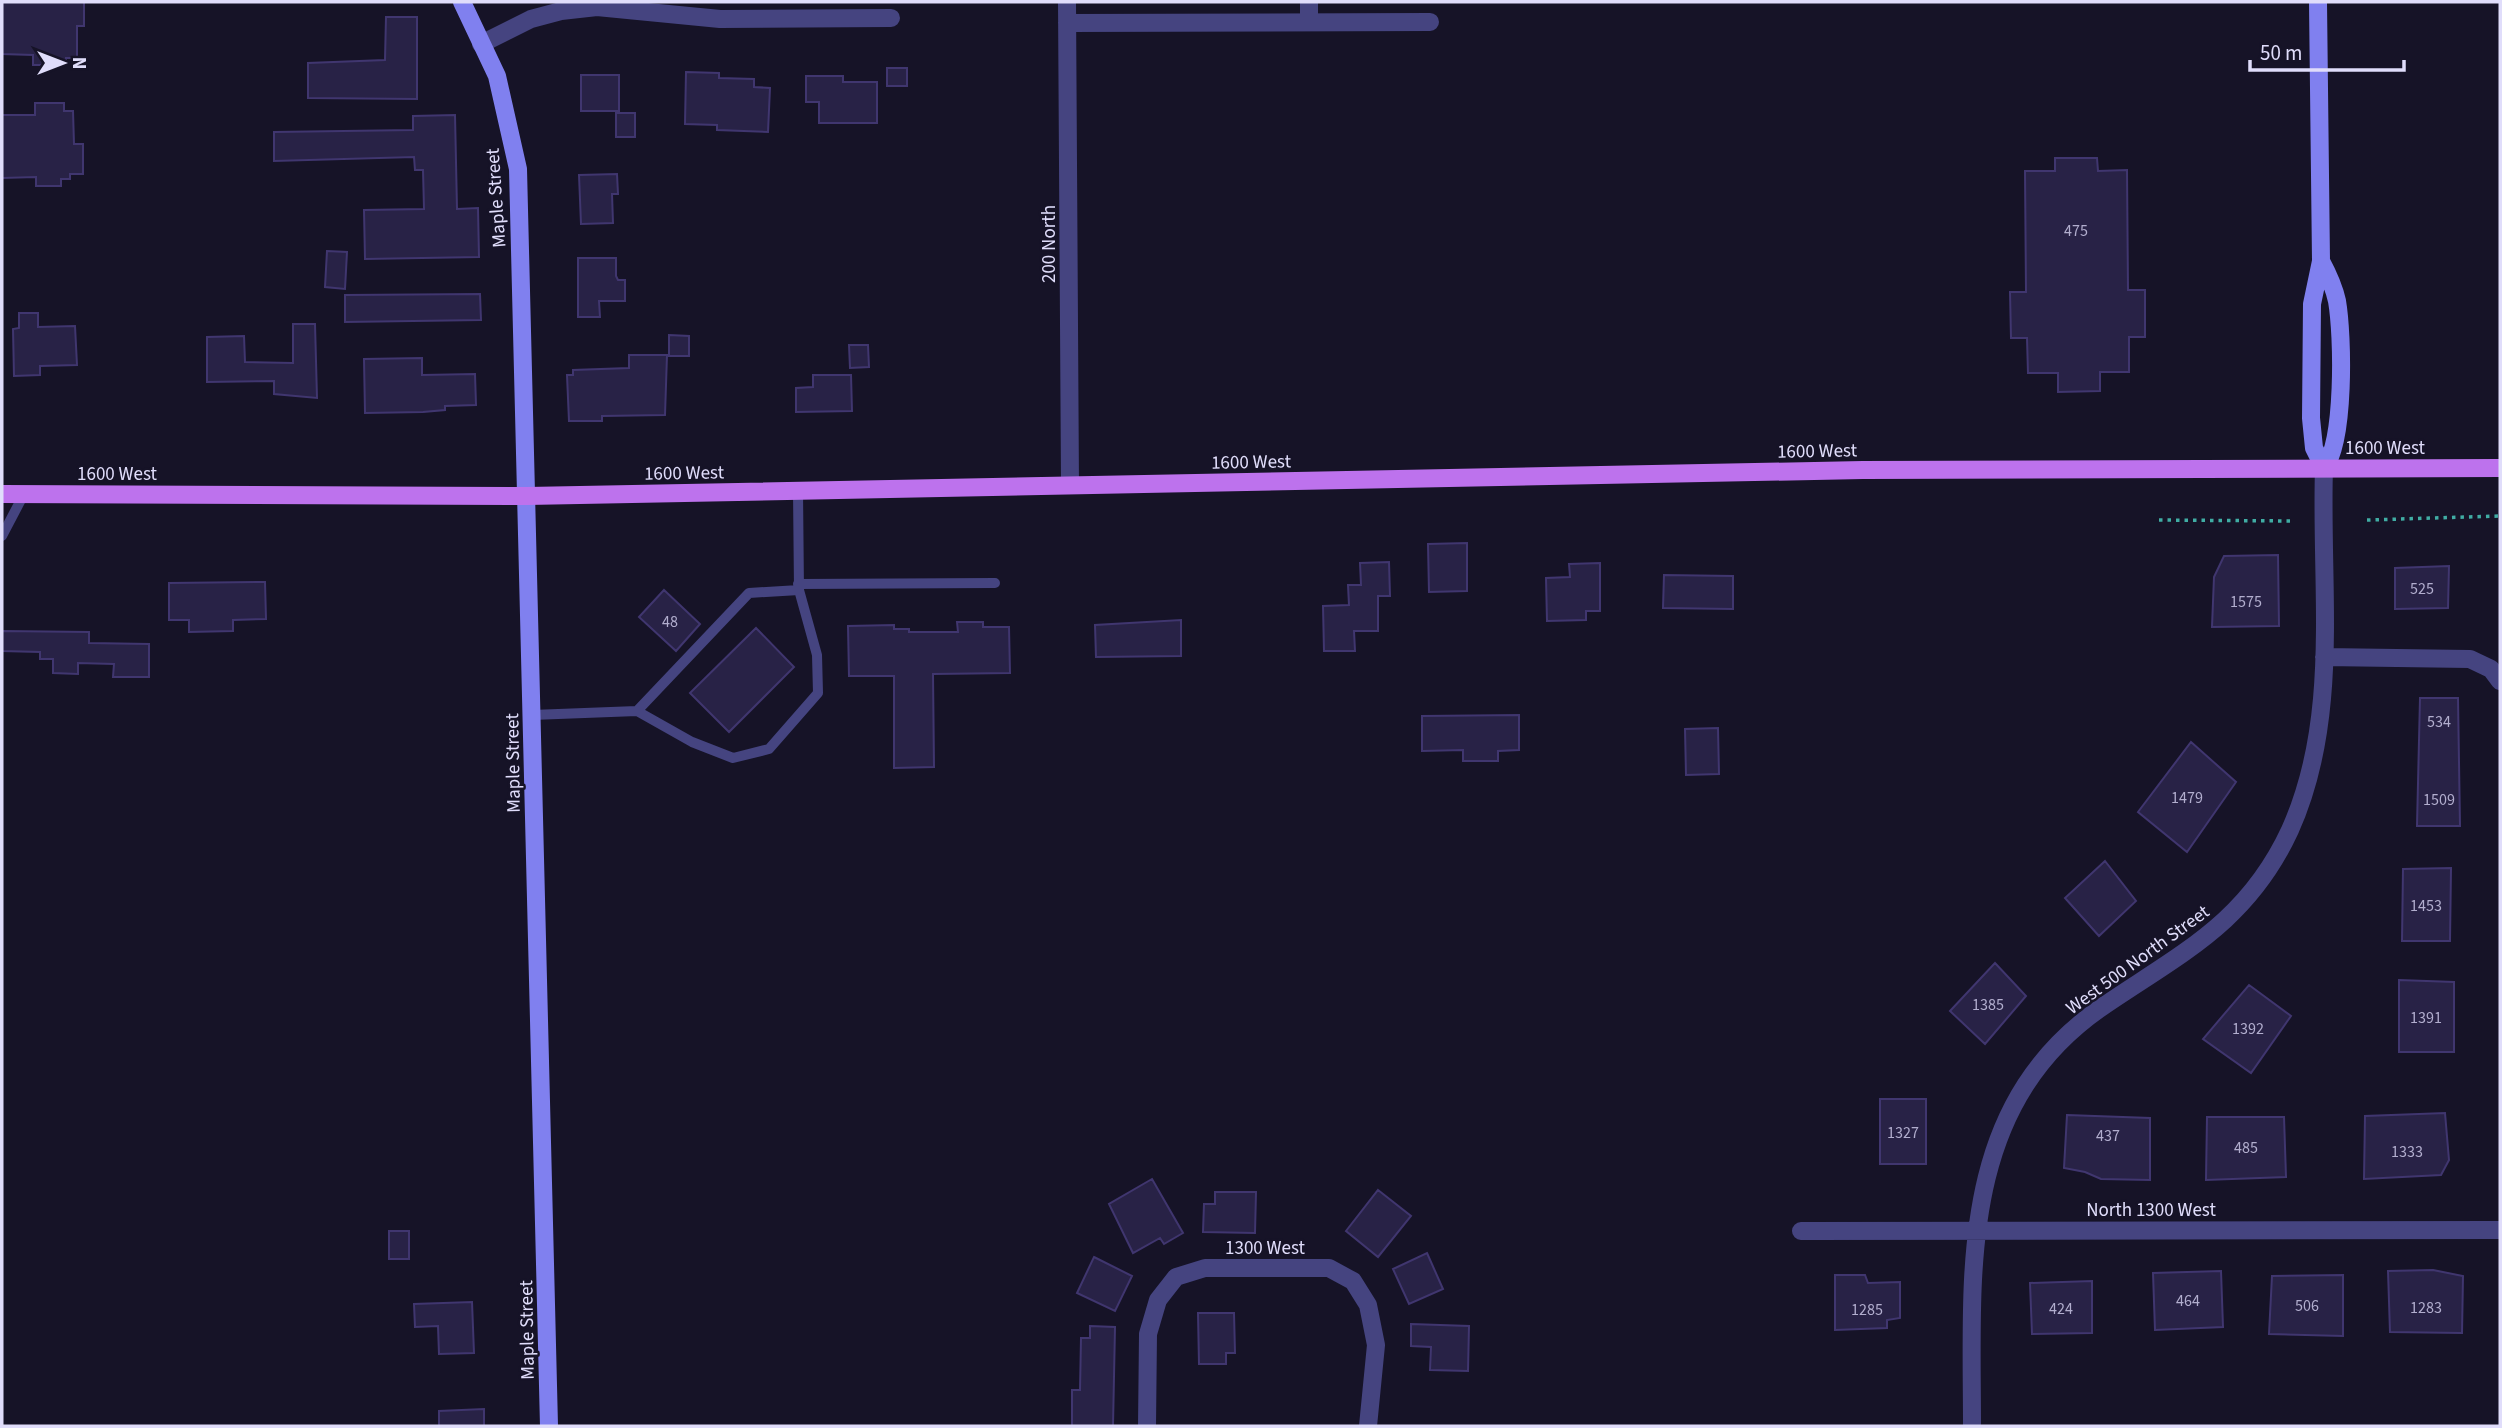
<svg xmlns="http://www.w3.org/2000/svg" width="2502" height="1428" viewBox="0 0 2502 1428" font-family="'Source Sans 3',sans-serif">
	<rect width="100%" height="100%" fill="#161327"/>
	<path fill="#282246" stroke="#40366f" stroke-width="2" d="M2 2H84V26H77V58H66V65H33V55L2 54Z
		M386 17H417V99L308 98V63L385 60Z
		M887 68H907V86H887Z
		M686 72 719 73V78L754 79V87L770 88 768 132 717 130V125L685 124Z
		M581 75H619V111H581Z
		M806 76H843V82H877V123H819V102H806Z
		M35 103H64V111H73L74 144H83V174H70V179H61V186H36V177L2 178V115H35Z
		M616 113H635V137H616Z
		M455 115 457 209 478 208 479 257 365 259 364 210 424 209 423 170H415L414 157 274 161V132L413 130V116Z
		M2055 158H2097L2098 171 2127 170 2128 290H2145V337H2129V372H2100V391L2058 392V373H2028L2027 338H2011L2010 292H2026L2025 171H2055Z
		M617 174 618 194H612L613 223 581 224 579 175Z
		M327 251 347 252 345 289 325 287Z
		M578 258H616V276L618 280H625V301H599L600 317H578Z
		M480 294 481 320 345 322V295Z
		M19 313H38V327L75 326 77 365 40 366V375L14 376 13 329 19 328Z
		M293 324H315L317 398 274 394V381L207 382V337L244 336 245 362 293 363Z
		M669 335 689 336V356H669Z
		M849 345H868L869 367 850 368Z
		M629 355H667L665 415 602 416V421H569L567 375H573V370L629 368Z
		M422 358V375L475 374 476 405 445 406V410L423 412 365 413 364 359Z
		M813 375H851L852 411 796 412V388L813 387Z
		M1467 543V591L1429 592 1428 544Z
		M2278 555 2279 626 2212 627 2214 577 2224 556Z
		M1389 562 1390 596H1378V631H1354L1355 651H1324L1323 606 1349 605 1348 585H1361L1360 563Z
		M1600 563V611H1586V620L1547 621 1546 578 1570 577 1569 564Z
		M2449 566 2448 608 2395 609V568Z
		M1664 575 1733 576V609L1663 608Z
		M265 582 266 619 233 620V631L189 632V620H169V583Z
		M664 590 700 624 676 651 639 617Z
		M1181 620V656L1096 657 1095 625Z
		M957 622H983V627H1009L1010 673 933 674 934 767 894 768V676H849L848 626 894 625V629H909V632H958Z
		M756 628 794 667 729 732 690 693Z
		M2 631 89 632V643L149 644V677H113L114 664 78 663V674L53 673V659H40V652L2 651Z
		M2420 698H2458L2460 826H2417Z
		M1519 715V750L1498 751V761H1463V750L1422 751V716Z
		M1718 728 1719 774 1686 775 1685 729Z
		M2191 742 2236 782 2187 852 2138 812Z
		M2105 861 2136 901 2099 936 2065 898Z
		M2451 868 2450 941H2402L2403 869Z
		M1995 963 2026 996 1985 1044 1950 1011Z
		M2399 980 2454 982V1052H2399Z
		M2249 985 2291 1016 2251 1073 2203 1039Z
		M1880 1099H1926V1164H1880Z
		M2445 1113 2449 1160 2441 1175 2364 1179 2365 1116Z
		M2067 1115 2150 1118V1180L2101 1179 2085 1172 2064 1168Z
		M2207 1117H2284L2286 1177 2206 1180Z
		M1152 1179 1183 1233 1164 1244 1160 1238 1133 1253 1109 1204Z
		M1378 1190 1411 1216 1378 1257 1346 1231Z
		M1215 1192H1256L1255 1233 1203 1232 1204 1204H1215Z
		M389 1231H409V1259H389Z
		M1427 1253 1443 1289 1409 1304 1393 1269Z
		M1094 1257 1132 1276 1115 1311 1077 1293Z
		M2433 1270 2463 1276 2462 1333 2390 1332 2388 1271Z
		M2221 1271 2223 1327 2155 1330 2153 1273Z
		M1835 1275H1865L1868 1283 1900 1282V1318L1887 1320V1328L1835 1330Z
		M2343 1275V1336L2269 1334 2272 1276Z
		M2092 1281V1333L2032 1334 2030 1283Z
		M472 1302 474 1353 439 1354 438 1326 415 1327 414 1304Z
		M1198 1313H1234L1235 1353H1226V1364H1199Z
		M1411 1324 1469 1326 1468 1371 1430 1370 1431 1347 1411 1346Z
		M1090 1326 1115 1327 1113 1426H1072V1390H1080L1081 1338H1090Z
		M484 1409V1426H439V1411Z"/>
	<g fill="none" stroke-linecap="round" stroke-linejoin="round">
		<path stroke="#40ada4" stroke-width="3.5" stroke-dasharray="3.5 5" stroke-linecap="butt" d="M2159 520 2291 521
			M2367 520 2500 516"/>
		<path stroke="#454480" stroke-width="10" d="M2 536 24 494
			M798 584 995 583
			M637 711 749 593 799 590
			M532 715 637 711 692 742 733 758 769 749 818 693 817 655 799 590 798 491"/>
		<path stroke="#454480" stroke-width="18" d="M1067 2 1070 485
			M1309 2V22
			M1067 23 1430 22
			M481 44 531 19 561 11 597 7 720 19 891 18
			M2324 657 2470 659 2491 669 2500 681
			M1801 1231 2500 1230
			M1147 1426 1148 1334 1158 1300 1176 1277 1205 1268H1329L1353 1281 1368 1305 1376 1345 1368 1426
			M1972 1426C1972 1272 1957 1107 2102 1007 2181 953 2247 923 2290 830 2341 717 2320 588 2324 468"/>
		<path stroke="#8080ef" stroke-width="18" d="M462 2 497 76 518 169 549 1426
			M2318 2 2321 261 2312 304 2311 418 2314 448 2324 468C2345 442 2343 336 2337 301 2334 287 2328 274 2321 261"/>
		<path stroke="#bd72ed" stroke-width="18" d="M2 494 527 496 1863 470 2500 468"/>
	</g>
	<g text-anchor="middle" stroke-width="5" stroke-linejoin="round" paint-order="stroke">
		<g font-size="16" fill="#b2aece">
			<text x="2076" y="236">475</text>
			<text x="2422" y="594">525</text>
			<text x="2246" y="607">1575</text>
			<text x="670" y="627">48</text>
			<text x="2439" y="727">534</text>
			<text x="2187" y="803">1479</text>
			<text x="2439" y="805">1509</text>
			<text x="2426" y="911">1453</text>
			<text x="1988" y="1010">1385</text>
			<text x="2426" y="1023">1391</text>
			<text x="2248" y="1034">1392</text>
			<text x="1903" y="1138">1327</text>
			<text x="2108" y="1141">437</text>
			<text x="2246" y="1153">485</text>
			<text x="2407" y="1157">1333</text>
			<text x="2188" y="1306">464</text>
			<text x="2307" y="1311">506</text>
			<text x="2426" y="1313">1283</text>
			<text x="2061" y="1314">424</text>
			<text x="1867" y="1315">1285</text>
		</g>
		<g font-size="19" fill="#e0ddfb" stroke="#161327">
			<text transform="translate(495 198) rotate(-94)" y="7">Maple Street</text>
			<text transform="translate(1048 244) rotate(-90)" y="7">200 North</text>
			<text x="2385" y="454">1600 West</text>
			<text transform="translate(1817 450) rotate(-1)" y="7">1600 West</text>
			<text transform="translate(1251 461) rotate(-1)" y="7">1600 West</text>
			<text transform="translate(684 472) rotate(-1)" y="7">1600 West</text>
			<text x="117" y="480">1600 West</text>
			<text transform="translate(512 763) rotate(-91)" y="7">Maple Street</text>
			<text transform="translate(2137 959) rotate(-36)" y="7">West 500 North Street</text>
			<text x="2151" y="1216">North 1300 West</text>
			<text x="1265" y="1254">1300 West</text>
			<text transform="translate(526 1330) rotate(-91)" y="7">Maple Street</text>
		</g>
	</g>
	<rect width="2502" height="1428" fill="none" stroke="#e0ddfb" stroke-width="7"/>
	<g transform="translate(63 63) rotate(90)" stroke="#161327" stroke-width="5" paint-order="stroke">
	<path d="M0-5L12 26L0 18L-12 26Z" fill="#e0ddfb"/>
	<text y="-10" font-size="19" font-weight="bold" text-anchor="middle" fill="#e0ddfb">N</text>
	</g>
	<path d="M2250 60v10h154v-10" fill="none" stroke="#e0ddfb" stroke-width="3.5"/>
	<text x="2260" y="60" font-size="21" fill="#e0ddfb" stroke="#161327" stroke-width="5" paint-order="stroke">50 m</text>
</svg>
